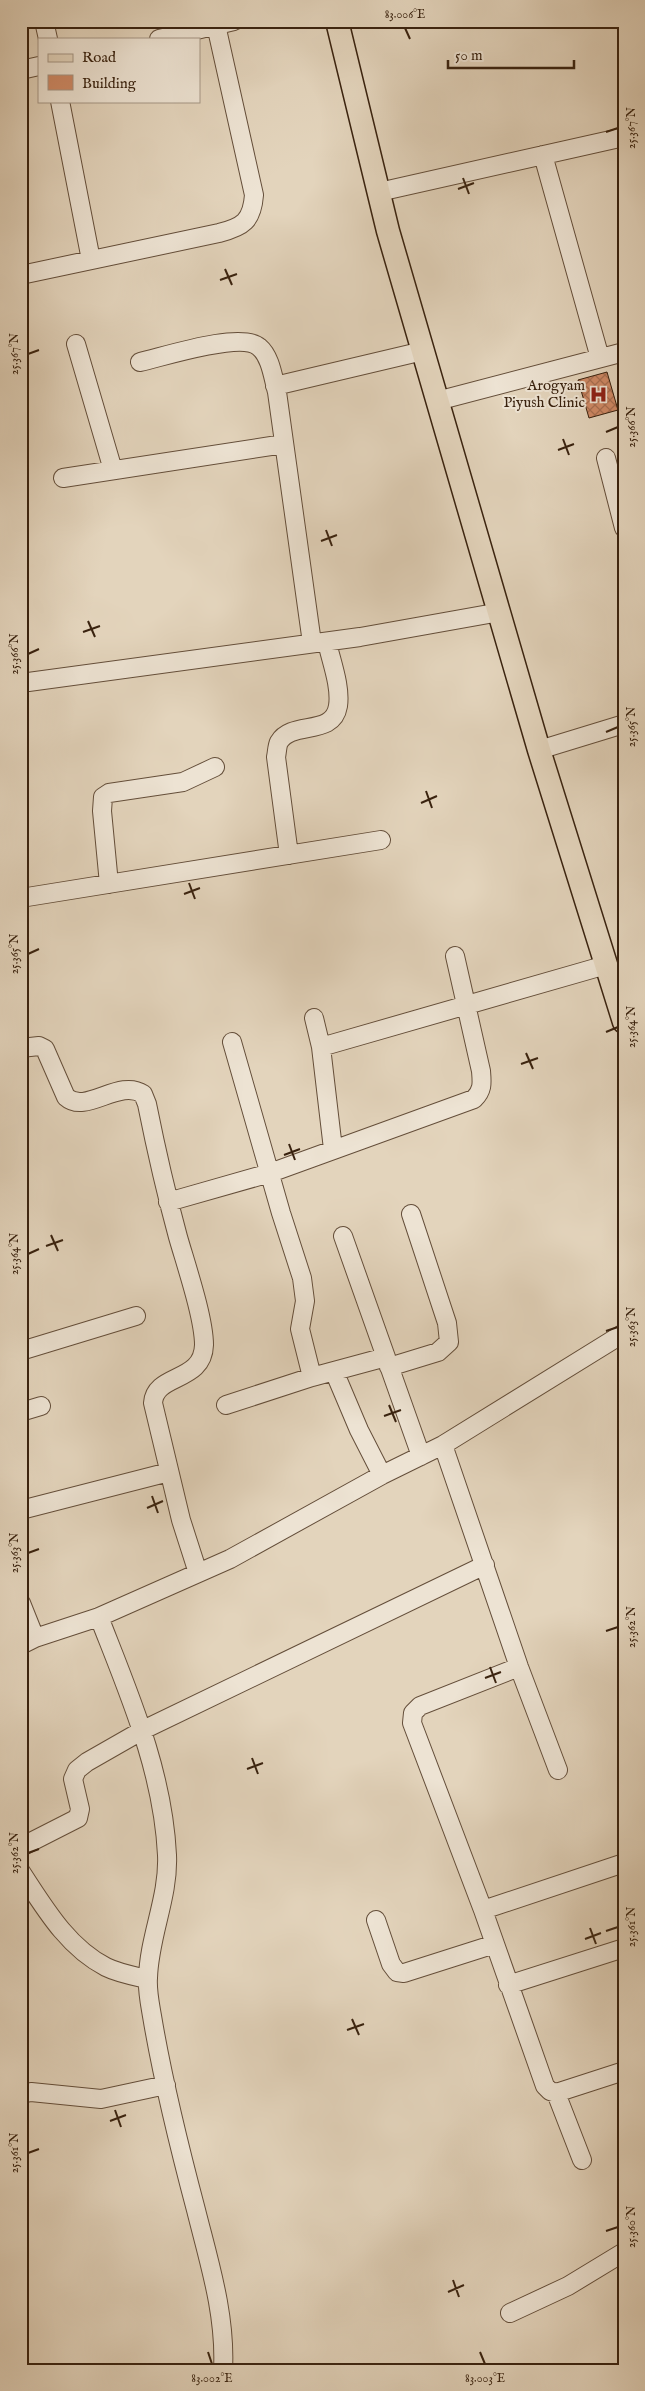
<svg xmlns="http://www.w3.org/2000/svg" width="645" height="2391" viewBox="0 0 645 2391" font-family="'IM FELL English',serif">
	<defs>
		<pattern id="building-cross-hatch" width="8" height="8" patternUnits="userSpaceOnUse" patternTransform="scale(1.25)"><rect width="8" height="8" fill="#cf8a66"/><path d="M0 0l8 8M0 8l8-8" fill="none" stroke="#a97052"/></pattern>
	</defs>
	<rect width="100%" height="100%" fill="#e3d4bc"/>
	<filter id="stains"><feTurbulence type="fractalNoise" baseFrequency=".004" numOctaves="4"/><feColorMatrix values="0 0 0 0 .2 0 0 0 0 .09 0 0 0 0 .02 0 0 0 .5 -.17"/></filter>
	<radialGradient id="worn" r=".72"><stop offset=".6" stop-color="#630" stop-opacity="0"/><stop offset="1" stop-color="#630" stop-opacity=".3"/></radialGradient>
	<path fill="url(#building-cross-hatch)" stroke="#39220f" d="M607 372 618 410 589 418 578 380Z"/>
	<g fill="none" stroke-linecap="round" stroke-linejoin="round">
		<defs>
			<path id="minor" d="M44 21 48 39
				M159 39 234 21
				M21 70 39 66
				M60 101 91 260
				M543 155 600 358
				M379 192 624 137
				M21 275 219 233C243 227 252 221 254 195L216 25
				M76 344 113 470
				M140 362C163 357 241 331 259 347 271 357 273 378 277 392L312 643
				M275 386 423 351
				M437 401 624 352
				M606 458 624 528
				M63 478 284 444
				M21 683 360 637 500 612
				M539 750 624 724
				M289 855 276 757C277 753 277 746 279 742 292 720 333 737 338 706 341 686 331 661 327 642
				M109 884 102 811 103 797 109 793 183 782 215 767
				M21 898 381 840
				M314 1018 321 1047 333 1149
				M232 1042 281 1213 302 1278 305 1301 300 1329 312 1377
				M321 1047 606 965
				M21 1048 39 1046 45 1049 66 1097C86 1115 119 1078 143 1094L147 1104C156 1149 166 1193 178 1237 186 1265 204 1318 204 1345 203 1383 155 1373 153 1403L181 1520 198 1573
				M168 1202 270 1173 474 1099C483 1090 482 1083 481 1071L455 956
				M343 1236 421 1456
				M21 1351 136 1316
				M389 1367 438 1352 449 1342 447 1323 411 1214
				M334 1371 359 1430 382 1475
				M226 1405 312 1377 386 1357
				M21 1412 41 1406
				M443 1445 519 1667 558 1770
				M21 1510 169 1472
				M21 1603 35 1638
				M99 1617C129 1694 163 1771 167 1855 169 1897 149 1936 148 1978 147 1990 150 2004 152 2016 163 2082 179 2146 196 2210 209 2262 226 2315 223 2370
				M21 1645 35 1638 99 1617 230 1559 382 1475 443 1445 624 1333
				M519 1667 420 1706 413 1713 412 1723 483 1910 545 2086 550 2091 556 2093 624 2071
				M21 1847 78 1818 80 1809 73 1779 77 1770 87 1762 143 1730 485 1565
				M21 1872C44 1907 67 1947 106 1967 118 1973 134 1976 147 1979
				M483 1910 624 1863
				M376 1920 391 1964 397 1972 404 1973 495 1944
				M508 1985 624 1948
				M556 2093 582 2160
				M21 2094 31 2092 101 2099 166 2085
				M510 2313 568 2286 624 2252"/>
			<path id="major" d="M337 21 388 231 539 750 624 1022"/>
		</defs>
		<use href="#minor" stroke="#644e3a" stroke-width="20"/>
		<use href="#major" stroke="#39220f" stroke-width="25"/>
		<use href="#minor" stroke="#ede3d3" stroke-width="18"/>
		<use href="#major" stroke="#e3d4bc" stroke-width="22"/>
	</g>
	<path fill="none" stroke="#39220f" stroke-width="2" d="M405 28 410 39M606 132 618 128M463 178 469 194M458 189 474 183M225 269 232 285M220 280 237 274M28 354 39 350M606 432 618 427M563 439 569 455M558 450 574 444M326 530 332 546M321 541 337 535M88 621 95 637M83 632 100 626M28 654 39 649M606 732 618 727M426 791 432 808M421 803 437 796M189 883 195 899M184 894 200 888M28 954 39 949M606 1032 618 1027M526 1053 533 1069M521 1064 538 1058M289 1144 295 1160M284 1155 300 1149M51 1235 58 1251M46 1246 63 1240M28 1254 39 1249M606 1331 618 1327M389 1405 396 1422M384 1416 401 1410M152 1496 158 1513M147 1508 163 1501M28 1553 39 1549M606 1631 618 1627M490 1667 496 1683M485 1678 501 1672M252 1758 258 1774M247 1769 263 1763M28 1853 39 1849M590 1928 596 1944M606 1931 618 1927M585 1939 601 1933M352 2019 359 2035M347 2030 364 2024M115 2110 121 2127M110 2121 126 2115M28 2153 39 2149M606 2231 618 2227M453 2280 459 2297M448 2292 464 2285M208 2352 212 2364M480 2352 485 2364"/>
	<defs>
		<symbol id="hospital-bare" viewBox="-9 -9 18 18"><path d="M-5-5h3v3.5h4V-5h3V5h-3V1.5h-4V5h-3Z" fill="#8f2418" stroke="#ede3d3" stroke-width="2.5" paint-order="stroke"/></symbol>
	</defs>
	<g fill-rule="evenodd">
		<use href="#hospital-bare" x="586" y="382" width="25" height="25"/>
	</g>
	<g text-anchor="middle" stroke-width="4" stroke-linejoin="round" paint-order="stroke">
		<g font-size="15" fill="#39220f" stroke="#ede3d3" text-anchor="end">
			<text x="585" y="390">Arogyam<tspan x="585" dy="17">Piyush Clinic</tspan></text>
		</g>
	</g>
	<rect width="645" height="2391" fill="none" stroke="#e3d4bc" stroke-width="55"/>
	<rect x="38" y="38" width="162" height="65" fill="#ede3d3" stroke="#a59685"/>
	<rect x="48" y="54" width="25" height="8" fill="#e3d4bc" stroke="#a59685"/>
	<text x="82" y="62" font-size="15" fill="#39220f">Road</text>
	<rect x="48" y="75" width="25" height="15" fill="#cf8a66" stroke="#a59685"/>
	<text x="82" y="88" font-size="15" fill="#39220f">Building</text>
	<path d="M448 60v8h126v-8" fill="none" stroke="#39220f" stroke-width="2.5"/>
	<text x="455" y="60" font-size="15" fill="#39220f" stroke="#ede3d3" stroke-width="4" paint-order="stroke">50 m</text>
	<rect x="28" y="28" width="590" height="2336" fill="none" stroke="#39220f" stroke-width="2"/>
	<g font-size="12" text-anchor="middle" fill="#39220f">
		<text x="405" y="18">83.006°E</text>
		<text transform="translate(631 128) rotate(-90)" y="4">25.367°N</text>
		<text transform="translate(14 354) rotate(-90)" y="4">25.367°N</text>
		<text transform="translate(631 427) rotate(-90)" y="4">25.366°N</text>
		<text transform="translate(14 654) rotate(-90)" y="4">25.366°N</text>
		<text transform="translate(631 727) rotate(-90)" y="4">25.365°N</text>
		<text transform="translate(14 954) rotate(-90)" y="4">25.365°N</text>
		<text transform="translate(631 1027) rotate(-90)" y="4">25.364°N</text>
		<text transform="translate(14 1254) rotate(-90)" y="4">25.364°N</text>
		<text transform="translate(631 1327) rotate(-90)" y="4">25.363°N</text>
		<text transform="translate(14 1553) rotate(-90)" y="4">25.363°N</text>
		<text transform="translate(631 1627) rotate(-90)" y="4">25.362°N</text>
		<text transform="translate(14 1853) rotate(-90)" y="4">25.362°N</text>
		<text transform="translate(631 1927) rotate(-90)" y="4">25.361°N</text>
		<text transform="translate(14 2153) rotate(-90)" y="4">25.361°N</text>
		<text transform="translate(631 2227) rotate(-90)" y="4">25.360°N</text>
		<text x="212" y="2382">83.002°E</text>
		<text x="485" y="2382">83.003°E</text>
	</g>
	<rect width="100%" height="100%" filter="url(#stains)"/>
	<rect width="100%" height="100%" fill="url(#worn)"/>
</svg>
